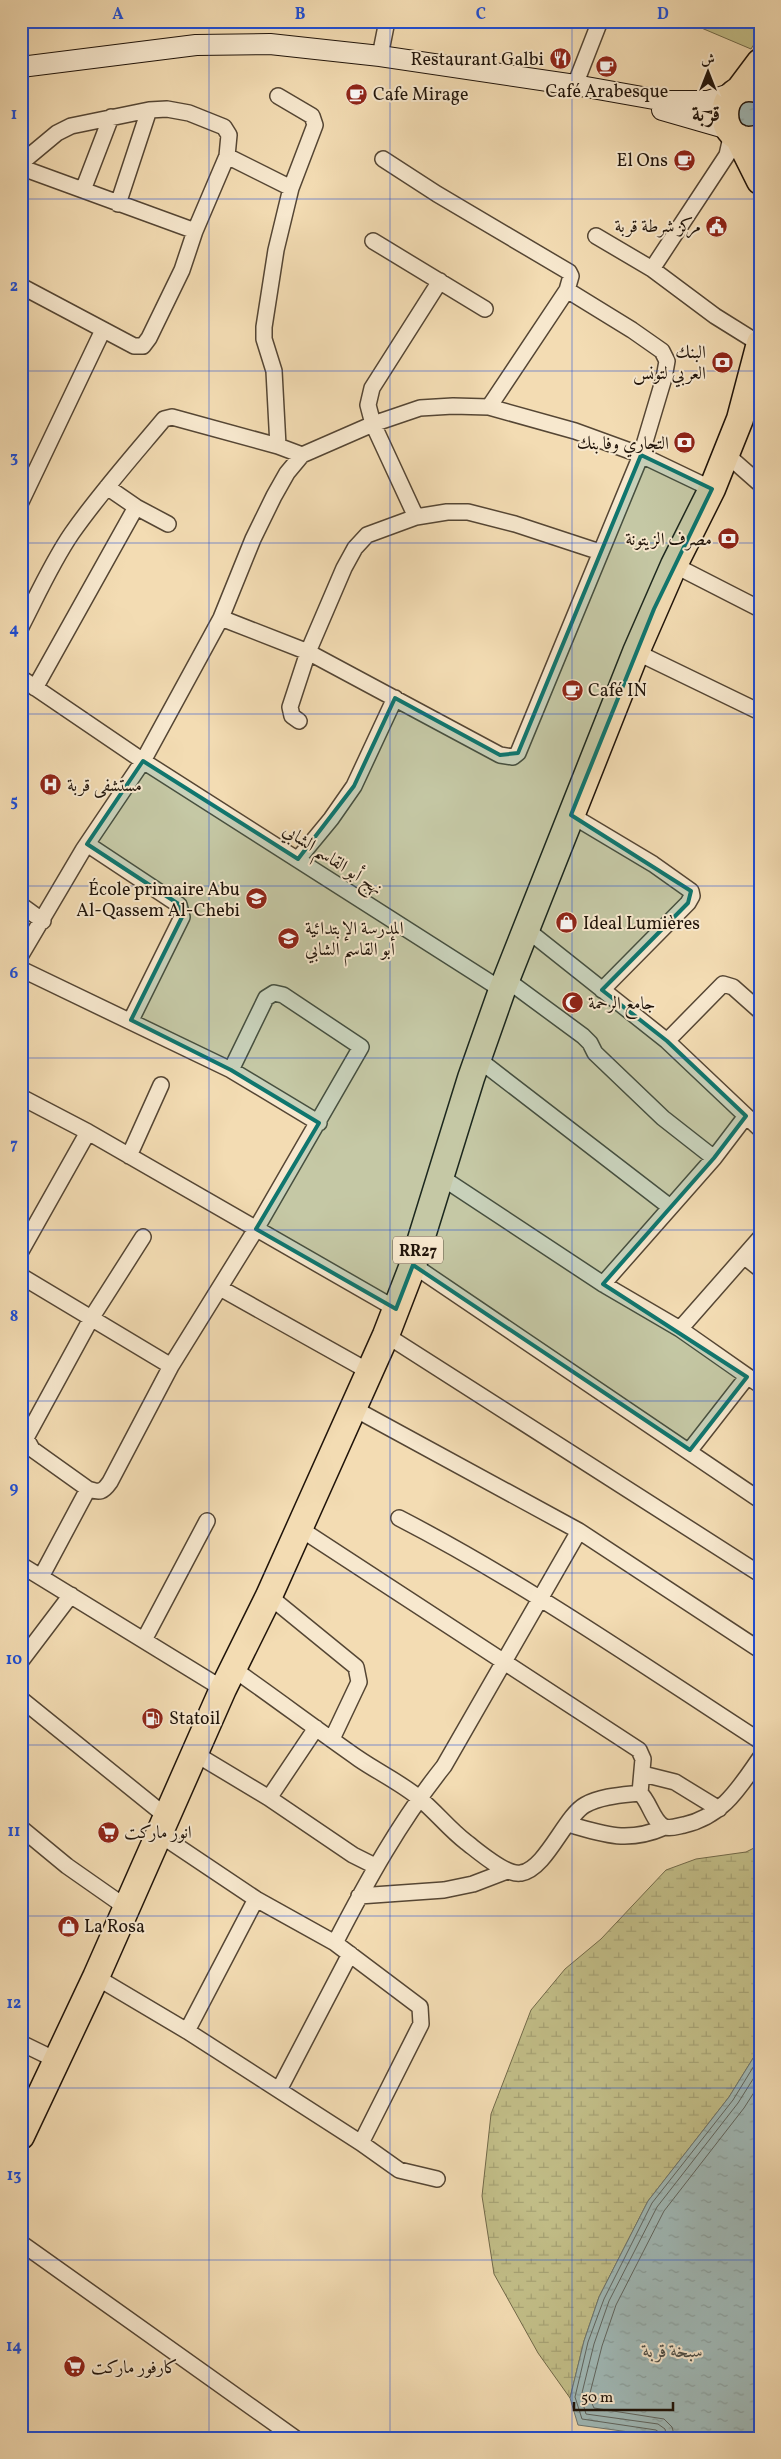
<svg xmlns="http://www.w3.org/2000/svg" width="781" height="2459" viewBox="0 0 781 2459" font-family="Vollkorn,Amiri,serif">
	<defs>
		<pattern id="wetland-marsh" width="20" height="14" patternUnits="userSpaceOnUse" patternTransform="scale(1.25)"><rect width="20" height="14" fill="#c2be88"/><path d="M1 5h8M5 5V1M11 12h8M15 12V8" fill="none" stroke="#a6a274"/></pattern>
		<pattern id="water-ripples" width="26" height="14" patternUnits="userSpaceOnUse" patternTransform="scale(1.25)"><rect width="26" height="14" fill="#a0b9b7"/><path d="M2 4q2-2 4 0t4 0M15 11q2-2 4 0t4 0" fill="none" stroke="#8a9e9c"/></pattern>
	</defs>
	<rect width="100%" height="100%" fill="#f3dcb3"/>
	<filter id="stains"><feTurbulence type="fractalNoise" baseFrequency=".004" numOctaves="4"/><feColorMatrix values="0 0 0 0 .2 0 0 0 0 .09 0 0 0 0 .02 0 0 0 .5 -.17"/></filter>
	<radialGradient id="worn" r=".72"><stop offset=".6" stop-color="#630" stop-opacity="0"/><stop offset="1" stop-color="#630" stop-opacity=".3"/></radialGradient>
	<path fill="url(#wetland-marsh)" stroke="#716949" d="M760 1845V2047L729 2097 648 2201 599 2297 584 2341 570 2398 538 2353 494 2274 482 2196 491 2114 531 2010 565 1969 601 1939 666 1870 696 1859 746 1852Z"/>
	<path fill="#c2be88" stroke="#716949" d="M693 21H760V35L751 49 692 24Z"/>
	<path fill="url(#water-ripples)" stroke="#6d7772" d="M760 95V130L742 131 733 101Z
		M760 2047V2438H673L578 2425 570 2398 584 2341 599 2297 648 2201 729 2097Z"/>
	<g fill="none" stroke-linecap="round" stroke-linejoin="round">
		<path stroke="#606660" stroke-width="1" d="M661 2438 660 2433 656 2430 582 2419 575 2397 588 2342 604 2299 652 2203 733 2100 760 2056
			M667 2438 665 2429 658 2424 586 2414 581 2397 594 2344 609 2301 657 2207 738 2103 760 2068
			M675 2438 672 2427 664 2419 594 2408 589 2397 602 2346 616 2305 664 2211 744 2108 760 2083"/>
		<defs>
			<path id="street" d="M380 56 387 21
				M575 85 600 21
				M383 159 437 194 569 272 571 276 567 290
				M21 163 57 133 71 126 149 110 167 109 189 113 224 127 229 135 227 156
				M21 170H28L195 231
				M83 190 111 117
				M118 204 149 110
				M596 236 652 269 715 316 760 344
				M373 241 485 309
				M652 269 727 155 732 133
				M21 286 134 346H143L149 338 182 270 195 231 227 156 291 188
				M278 446 274 371 264 339V327L276 250 291 188 315 125 312 116 278 96
				M726 454 760 484
				M107 487 136 507 168 524
				M21 502 103 330
				M416 517 373 424 368 405 372 388 440 281
				M674 565 760 609
				M221 618 308 652 500 755 513 757 518 753 641 455 664 378 667 361 662 351 632 330 567 290 489 407
				M21 627C37 596 52 562 72 533 100 493 133 456 164 419L172 417 278 446 302 455
				M636 652 760 712
				M21 678 143 761 502 990
				M35 688 136 507
				M299 721 292 716 290 707 308 652 344 568 355 548 367 535 416 517 447 512H468L515 524 600 552
				M571 815 653 864 691 891 692 896 688 903 602 990
				M87 844 179 905 182 917 131 1020
				M298 859 331 819 354 786 395 698
				M21 905 43 921
				M526 929 667 1041 760 1129
				M21 955 83 850 143 761 221 618 253 539 274 496 287 473 302 455 373 424 420 408 453 406 489 407 575 431 641 455 712 489
				M21 969 231 1070 319 1123
				M507 980 583 1036 590 1043 595 1053 663 1118 714 1158
				M667 1041 723 984 733 987 760 1011
				M478 1059 670 1207
				M21 1097 88 1132 396 1309
				M129 1156 161 1085
				M441 1177 603 1284 680 1329 760 1385
				M143 1237 92 1317 26 1438 32 1449 88 1489C100 1493 103 1492 110 1482L171 1366 256 1229 361 1047 283 995 274 993 266 998 231 1070
				M21 1251 88 1132
				M745 1257 760 1269
				M413 1265 760 1500
				M21 1276 171 1366
				M603 1284 714 1158 746 1116
				M220 1288 370 1372
				M680 1329 760 1238
				M386 1335 760 1574
				M353 1408 579 1531 760 1650
				M690 1450 747 1377
				M399 1518C525 1583 641 1664 760 1741
				M299 1528 639 1750 643 1759 640 1793
				M21 1565 223 1689
				M41 1577 88 1489
				M269 1596 356 1667 359 1682 332 1739
				M144 1640 207 1521
				M21 1661 71 1595
				M232 1668C275 1698 316 1729 359 1759 378 1772 401 1783 419 1798 436 1812 449 1829 466 1842 478 1851 506 1876 521 1873 546 1869 565 1816 585 1805 601 1796 623 1795 640 1793 650 1802 653 1823 665 1827 671 1829 678 1826 684 1825 723 1816 739 1788 760 1758
				M21 1699 167 1817
				M194 1753 269 1798 353 1855 375 1866
				M643 1774 675 1782 719 1809
				M269 1798 316 1728
				M568 1824C604 1835 629 1843 665 1827
				M21 1828 67 1866 127 1908
				M159 1834 256 1899 335 1943 420 2007 421 2024 361 2143
				M359 1896 444 1890 473 1884 507 1871
				M335 1943C367 1881 400 1821 444 1766L579 1531
				M96 1977 187 2031 361 2143 399 2170 437 2179
				M187 2031 256 1899
				M21 2043 56 2060
				M279 2090 350 1954
				M21 2243 295 2438"/>
			<path id="secondary" d="M21 67 196 45 270 44 380 56 575 85 665 101H708L736 92
				M662 110 728 129"/>
			<path id="highway" d="M739 90 760 62
				M760 90C714 75 713 153 760 138
				M738 137 760 181
				M21 2136 96 1977 223 1689 269 1596 386 1335 413 1265 471 1078 502 990 636 652 674 565 712 489 740 419 760 343"/>
		</defs>
		<use href="#street" stroke="#554634" stroke-width="18"/>
		<use href="#secondary" stroke="#20140a" stroke-width="22"/>
		<use href="#highway" stroke="#20140a" stroke-width="29"/>
		<use href="#street" stroke="#f7e8ce" stroke-width="15"/>
		<use href="#secondary" stroke="#f7e8ce" stroke-width="20"/>
		<use href="#highway" stroke="#f3dcb3" stroke-width="26"/>
	</g>
	<path fill="#0f766e" fill-opacity="0.2" stroke="#0f766e" stroke-width="4" stroke-linejoin="round" d="M641 455 712 489 654 609 571 815 691 891 688 903 602 990 667 1041 746 1116 714 1158 603 1284 747 1377 690 1450 413 1265 396 1309 256 1229 319 1123 231 1070 131 1020 182 917 180 905 87 844 143 761 298 859 354 786 395 698 500 755 518 753Z"/>
	<path fill="none" stroke="#1d4ed8" stroke-width="1" stroke-opacity="0.55" d="M209 21V2438M390 21V2438M572 21V2438M21 199H760M21 371H760M21 543H760M21 714H760M21 886H760M21 1058H760M21 1230H760M21 1401H760M21 1573H760M21 1745H760M21 1916H760M21 2088H760M21 2260H760"/>
	<defs>
		<symbol id="restaurant-disc" viewBox="-11 -11 22 22"><circle r="9.5" fill="#8f2418" stroke="#f7e8ce"/><path d="M-5-6h1v4h1v-4h1v4h1v-4h1v5L-1.5 .5V6h-2V.5L-5-1ZM5-6V6H3V1.5H1.5Q1.5-4 5-6Z" fill="#fff"/></symbol>
		<symbol id="cafe-disc" viewBox="-11 -11 22 22"><circle r="9.5" fill="#8f2418" stroke="#f7e8ce"/><path d="M-5.5-4.5H6V0H3Q3 3.5 0 3.5H-2.5Q-5.5 3.5-5.5 0ZM3-3.2v2h1.7v-2ZM-6 4.5H4V6H-6Z" fill="#fff"/></symbol>
		<symbol id="civic-disc" viewBox="-11 -11 22 22"><circle r="9.5" fill="#8f2418" stroke="#f7e8ce"/><path d="M-.6-6.5H3V-4.5H.6V-3L4-1V1h2V6H-6V1h2V-1L-.6-3ZM-1.2 2.5V6h2.4V2.5Z" fill="#fff"/></symbol>
		<symbol id="bank-disc" viewBox="-11 -11 22 22"><circle r="9.5" fill="#8f2418" stroke="#f7e8ce"/><path d="M-6-4H6V4H-6ZM0-2.3a2.3 2.3 0 1 0 0 4.6a2.3 2.3 0 1 0 0-4.6Z" fill="#fff"/></symbol>
		<symbol id="hospital-disc" viewBox="-11 -11 22 22"><circle r="9.5" fill="#8f2418" stroke="#f7e8ce"/><path d="M-5-5h3v3.5h4V-5h3V5h-3V1.5h-4V5h-3Z" fill="#fff"/></symbol>
		<symbol id="school-disc" viewBox="-11 -11 22 22"><circle r="9.5" fill="#8f2418" stroke="#f7e8ce"/><path d="M0-5L7-2L0 1L-7-2ZM-4 1L0 2.5L4 1V4Q0 6-4 4Z" fill="#fff"/></symbol>
		<symbol id="shop-disc" viewBox="-11 -11 22 22"><circle r="9.5" fill="#8f2418" stroke="#f7e8ce"/><path d="M-5-2.5h2.3a2.7 3.5 0 0 1 5.4 0H5L5.5 6h-11ZM-1.5-2.5h3a1.5 2.3 0 0 0-3 0Z" fill="#fff"/></symbol>
		<symbol id="mosque-disc" viewBox="-11 -11 22 22"><circle r="9.5" fill="#8f2418" stroke="#f7e8ce"/><path d="M3.5-4.9A6 6 0 1 0 3.5 4.9A5 5 0 1 1 3.5-4.9Z" fill="#fff"/></symbol>
		<symbol id="fuel-disc" viewBox="-11 -11 22 22"><circle r="9.5" fill="#8f2418" stroke="#f7e8ce"/><path d="M-5.5-6h7V0h2V4h1.3V-2.5L3-4.5l.8-.8L6-3V5H2.5V1h-1V6h-7ZM-4.2-4.7v3.2H.2V-4.7Z" fill="#fff"/></symbol>
		<symbol id="supermarket-disc" viewBox="-11 -11 22 22"><circle r="9.5" fill="#8f2418" stroke="#f7e8ce"/><path d="M-6-5.5h2.5l.6 2H6L4.5 2H-2.5L-4.4-4H-6ZM-1.5 3.2a1.3 1.3 0 1 0 .1 0ZM3 3.2a1.3 1.3 0 1 0 .1 0Z" fill="#fff"/></symbol>
	</defs>
	<g fill-rule="evenodd">
		<use href="#restaurant-disc" x="548" y="46" width="25" height="25"/>
		<use href="#cafe-disc" x="594" y="54" width="25" height="25"/>
		<use href="#cafe-disc" x="344" y="82" width="25" height="25"/>
		<use href="#cafe-disc" x="672" y="148" width="25" height="25"/>
		<use href="#civic-disc" x="704" y="214" width="25" height="25"/>
		<use href="#bank-disc" x="710" y="350" width="25" height="25"/>
		<use href="#bank-disc" x="672" y="430" width="25" height="25"/>
		<use href="#bank-disc" x="716" y="526" width="25" height="25"/>
		<use href="#cafe-disc" x="560" y="678" width="25" height="25"/>
		<use href="#hospital-disc" x="38" y="772" width="25" height="25"/>
		<use href="#school-disc" x="244" y="886" width="25" height="25"/>
		<use href="#shop-disc" x="554" y="910" width="25" height="25"/>
		<use href="#school-disc" x="276" y="926" width="25" height="25"/>
		<use href="#mosque-disc" x="560" y="990" width="25" height="25"/>
		<use href="#fuel-disc" x="140" y="1706" width="25" height="25"/>
		<use href="#supermarket-disc" x="96" y="1820" width="25" height="25"/>
		<use href="#shop-disc" x="56" y="1914" width="25" height="25"/>
		<use href="#supermarket-disc" x="62" y="2354" width="25" height="25"/>
	</g>
	<g text-anchor="middle" stroke-width="4" stroke-linejoin="round" paint-order="stroke">
		<rect fill="#f7e8ce" stroke="#605445" stroke-width="1" x="393" y="1236.5" width="50" height="27" rx="4"/>
		<g font-size="16" font-weight="bold" fill="#20140a">
			<text x="418" y="1256">RR27</text>
		</g>
		<g font-size="18" fill="#20140a" stroke="#f7e8ce" text-anchor="start">
			<text x="544" y="65" text-anchor="end">Restaurant Galbi</text>
			<text x="607" y="97" text-anchor="middle">Café Arabesque</text>
			<text x="373" y="100">Cafe Mirage</text>
			<text x="668" y="166" text-anchor="end">El Ons</text>
			<text x="701" y="232" text-anchor="end">مركز شرطة قربة</text>
			<text x="706" y="358" text-anchor="end">البنك<tspan x="706" dy="21">العربي لتونس</tspan></text>
			<text x="669" y="449" text-anchor="end">التجاري وفا بنك</text>
			<text x="712" y="545" text-anchor="end">مصرف الزيتونة</text>
			<text x="588" y="696">Café IN</text>
			<text x="67" y="791">مستشفى قربة</text>
			<text x="240" y="895" text-anchor="end">École primaire Abu<tspan x="240" dy="21">Al-Qassem Al-Chebi</tspan></text>
			<text x="583" y="929">Ideal Lumières</text>
			<text x="305" y="934">المدرسة الإبتدائية<tspan x="305" dy="21">أبو القاسم الشابي</tspan></text>
			<text x="588" y="1009">جامع الرحمة</text>
			<text x="169" y="1724">Statoil</text>
			<text x="124" y="1838">انور ماركت</text>
			<text x="84" y="1932">La Rosa</text>
			<text x="91" y="2373">كارفور ماركت</text>
		</g>
		<g font-size="18" fill="#20140a" stroke="#f7e8ce">
			<text transform="translate(333 859) rotate(33)" y="6">نهج أبو القاسم الشابي</text>
		</g>
		<g font-size="19" font-style="italic" fill="#4d4e47" stroke="#f7e8ce">
			<text x="673" y="2357">سبخة قربة</text>
		</g>
		<g font-size="22" font-weight="bold" fill="#20140a" stroke="#f7e8ce">
			<text x="706" y="121">قربة</text>
		</g>
	</g>
	<rect width="781" height="2459" fill="none" stroke="#f3dcb3" stroke-width="55"/>
	<g transform="translate(708 72)" stroke="#f7e8ce" stroke-width="4" paint-order="stroke">
	<path d="M0-4L9 19L0 12L-9 19Z" fill="#20140a"/>
	<text y="-8" font-size="14" font-weight="bold" text-anchor="middle" fill="#20140a">ش</text>
	</g>
	<path d="M574 2402v8h99v-8" fill="none" stroke="#20140a" stroke-width="2.5"/>
	<text x="581" y="2402" font-size="15" fill="#20140a" stroke="#f7e8ce" stroke-width="4" paint-order="stroke">50 m</text>
	<rect x="28" y="28" width="726" height="2404" fill="none" stroke="#1d4ed8" stroke-width="2"/>
	<g font-size="16" text-anchor="middle" font-weight="bold" fill="#1d4ed8">
		<text x="118" y="19">A</text>
		<text x="300" y="19">B</text>
		<text x="481" y="19">C</text>
		<text x="663" y="19">D</text>
		<text x="14" y="119">1</text>
		<text x="14" y="291">2</text>
		<text x="14" y="462">3</text>
		<text x="14" y="634">4</text>
		<text x="14" y="806">5</text>
		<text x="14" y="978">6</text>
		<text x="14" y="1149">7</text>
		<text x="14" y="1321">8</text>
		<text x="14" y="1493">9</text>
		<text x="14" y="1664">10</text>
		<text x="14" y="1836">11</text>
		<text x="14" y="2008">12</text>
		<text x="14" y="2180">13</text>
		<text x="14" y="2351">14</text>
	</g>
	<rect width="100%" height="100%" filter="url(#stains)"/>
	<rect width="100%" height="100%" fill="url(#worn)"/>
</svg>
